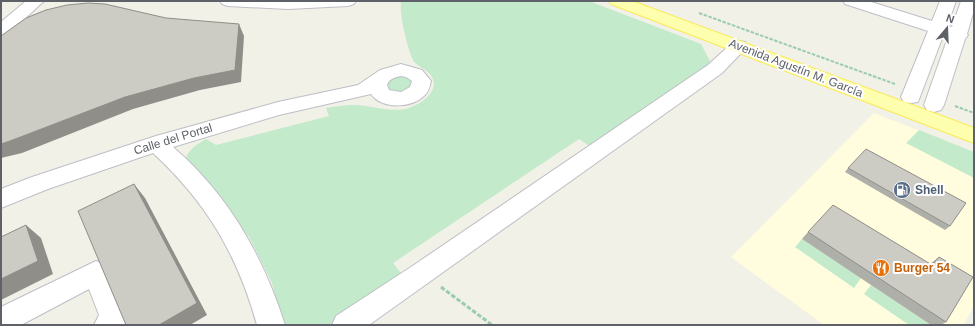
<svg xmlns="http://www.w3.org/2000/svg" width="975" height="326" viewBox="0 0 975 326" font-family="Helvetica,sans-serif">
	<rect width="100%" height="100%" fill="#f1f1e7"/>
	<path fill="#fffdde" d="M874 113 974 152V306L963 325H824L731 257Z"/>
	<path fill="#c3eaca" d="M401 1H589L701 44 712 65 591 147 579 139 393 263 403 276 333 325H283L272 283 249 237 196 171 185 162C187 150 196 145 206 139L216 145 329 116 326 108C337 106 346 105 357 105 373 106 389 112 405 109 420 106 443 90 430 74 425 68 415 66 412 58 407 45 399 14 401 1Z
		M395 74 413 78 411 90 391 94 384 82Z
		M919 130 974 152V178L906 143Z
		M802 239 861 278 854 288 795 247Z
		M871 285 931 325H909L864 294Z"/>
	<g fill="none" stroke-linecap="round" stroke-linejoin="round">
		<defs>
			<path id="minor" d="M26 1H44L7 35 1 36V22Z
				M220 1H356L354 4 348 6 288 9 228 6 222 4Z
				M843 1H868L932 21 940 1H956L947 26 952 27 961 1H974V10L967 34 968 35 965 39 944 105 941 110 934 112 927 110 924 105 948 37 943 36 918 102 911 103 904 102 901 97 928 31 845 4Z
				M739 41 745 42 748 46 722 73 369 325H332L336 316 414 265 708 65 733 42Z
				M401 64 422 70 431 81C430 86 429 91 425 95 413 108 382 110 371 94L279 115 173 147C228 194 263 256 285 325H257C237 254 207 203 153 153L48 189 1 208V189L32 177 156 136 278 102 358 85 380 70ZM401 76 406 77 412 81 410 87 401 92 389 90 387 85C389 79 395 77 401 76Z
				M96 261 105 264 129 321 127 325H94L99 315 89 289 21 325H1V307Z"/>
			<path id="major" d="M609 1H632L974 128V143L611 4Z"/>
		</defs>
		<use href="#minor" stroke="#bebfc6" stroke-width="2"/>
		<use href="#major" stroke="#faea58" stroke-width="2"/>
		<path stroke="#9bcbb1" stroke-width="2" stroke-dasharray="3.5 1.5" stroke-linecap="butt" d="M699 13 895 84
			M955 106 974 113"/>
		<path stroke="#9bcbb1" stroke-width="3" stroke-dasharray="4.5 2" stroke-linecap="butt" d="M441 287 492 325"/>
		<use href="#minor" fill="#fff" fill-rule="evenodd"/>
		<use href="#major" fill="#fdffae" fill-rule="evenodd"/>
	</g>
	<path fill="#afafa9" d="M848 168 950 226 945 230 845 172Z
		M808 232 930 264 939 257 946 322 941 325H931L802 239Z"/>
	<path fill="#8f8e89" d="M239 24 244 36 241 82 200 90 133 109 22 153 1 158V144Z
		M134 184 145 198 207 315 190 325H159Z
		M26 225 41 238 53 274 1 300V279Z"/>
	<path fill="#cccbc4" stroke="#8f8e89" d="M88 3 105 4 166 18 239 24 235 70 194 78 125 97 10 141 1 144V36L26 18 46 10 67 5Z
		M866 149 966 203 950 226 848 168Z
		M134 184 197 303 159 325H126L78 211Z
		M833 205 932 265 939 257 973 277 946 322 808 232Z
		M26 225 38 261 1 279V237Z"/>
	<defs>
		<symbol id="fuel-disc" viewBox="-11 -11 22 22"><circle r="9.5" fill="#5c6f8a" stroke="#fff"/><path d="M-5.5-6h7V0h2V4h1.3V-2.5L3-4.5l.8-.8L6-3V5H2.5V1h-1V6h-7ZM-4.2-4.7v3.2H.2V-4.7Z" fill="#fff"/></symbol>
		<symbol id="restaurant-disc" viewBox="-11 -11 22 22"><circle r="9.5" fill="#e8710a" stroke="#fff"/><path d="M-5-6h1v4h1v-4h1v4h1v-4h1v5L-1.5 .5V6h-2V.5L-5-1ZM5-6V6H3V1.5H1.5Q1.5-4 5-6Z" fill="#fff"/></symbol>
	</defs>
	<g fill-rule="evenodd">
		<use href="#fuel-disc" x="892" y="180" width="20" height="20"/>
		<use href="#restaurant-disc" x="871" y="258" width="20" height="20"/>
	</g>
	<g text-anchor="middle" stroke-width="4" stroke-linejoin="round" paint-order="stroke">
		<g font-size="12" fill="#5e6168" stroke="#fff">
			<text transform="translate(796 68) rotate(21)" y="4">Avenida Agustín M. García</text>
			<text transform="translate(173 139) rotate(-17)" y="4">Calle del Portal</text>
		</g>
		<g font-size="12" font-weight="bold" fill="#4e5e75" stroke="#fff" text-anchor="start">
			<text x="915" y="194">Shell</text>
		</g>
		<g font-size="12" font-weight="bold" fill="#c56008" stroke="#fff" text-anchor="start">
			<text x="894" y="272">Burger 54</text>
		</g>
	</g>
	<rect width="975" height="326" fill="none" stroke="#5e6168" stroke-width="4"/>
	<g transform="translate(947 28) rotate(19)" stroke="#ffffff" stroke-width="3" paint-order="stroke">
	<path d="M0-3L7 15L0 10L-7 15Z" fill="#5e6168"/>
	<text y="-6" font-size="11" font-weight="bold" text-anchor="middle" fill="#5e6168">N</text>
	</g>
</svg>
